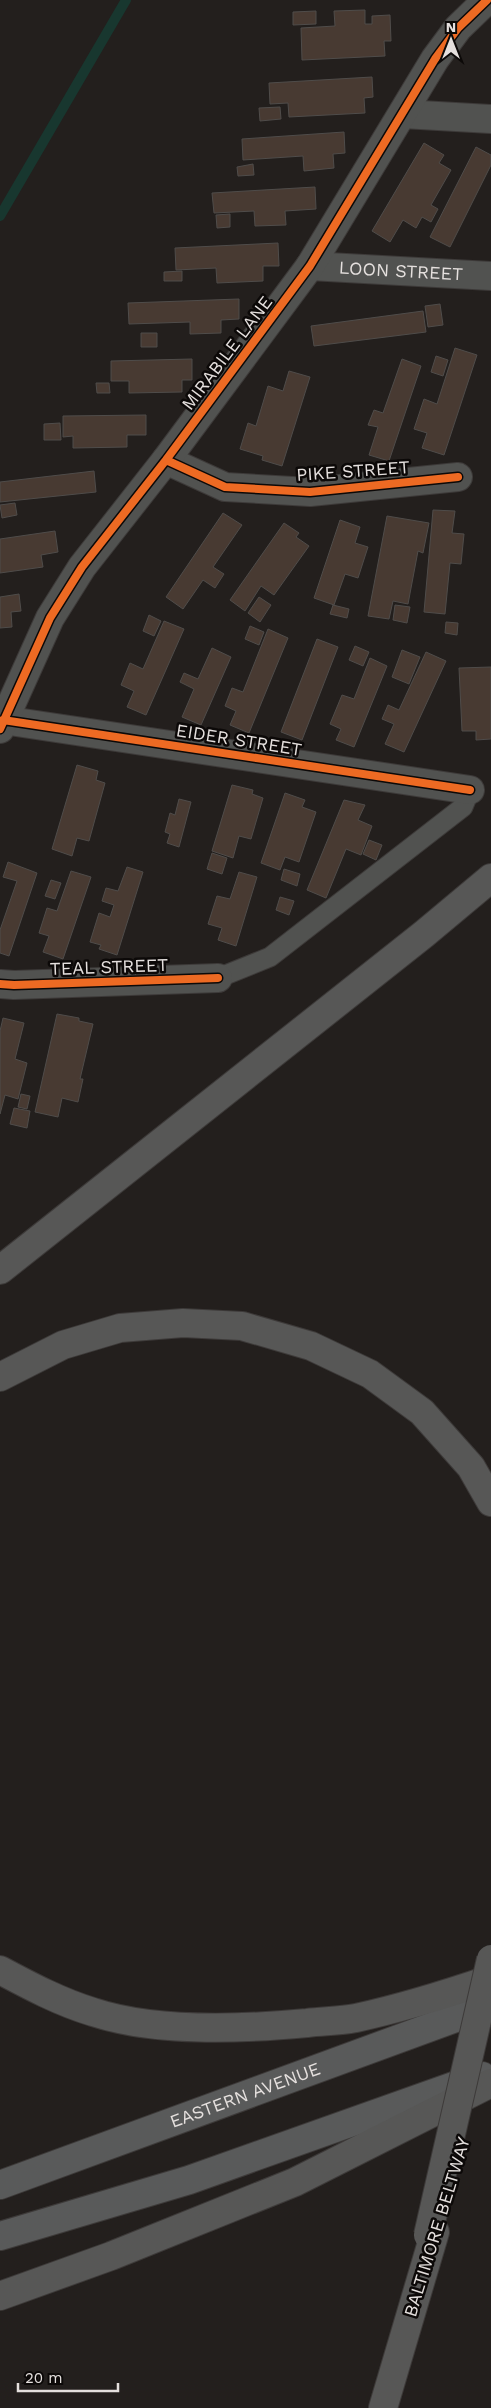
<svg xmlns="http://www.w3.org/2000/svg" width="491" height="2408" viewBox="0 0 491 2408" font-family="'Work Sans',sans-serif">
	<rect width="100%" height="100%" fill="#231f1d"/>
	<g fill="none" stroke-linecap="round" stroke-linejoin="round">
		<path stroke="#18372f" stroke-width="10" d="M0 216 126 0"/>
	</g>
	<path fill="#483a32" stroke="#4f4c4a" d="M365 10V24H372V16L390 15 391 41H384L385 56 302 60 301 28 335 26 334 11Z
		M316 11V24L293 25V12Z
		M372 77 373 97 364 98 365 113 289 117 288 103 270 104 269 83Z
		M280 107 281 119 260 121 259 108Z
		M344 132 345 153 333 154 334 168 304 171 303 156 243 160 242 139Z
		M424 143 444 155 439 163 451 170 431 205 438 209 431 222 422 217 416 228 403 220 390 242 372 231Z
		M476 147 491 155V165L450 247 430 237Z
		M253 164 254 175 238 176 237 167Z
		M315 187 316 209 285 211 286 225 255 226 254 211 214 213 212 193Z
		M230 214V227L217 228 216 215Z
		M278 243 279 266H263V281L217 283 216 268 176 270 175 248Z
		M182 271V281H164V272Z
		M239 299V319L221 320V333L190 334V322L129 324 128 303Z
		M440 304 443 325 428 327 425 306Z
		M423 311 426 332 314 346 311 326Z
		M141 333H157V347H141Z
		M455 348 477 355 444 455 422 448 427 433 414 429 424 399 437 404Z
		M436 356 448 360 443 376 431 372Z
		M192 359V380H182V392L129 393V381H111V361Z
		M402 359 421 366 389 461 369 455 378 427 368 425 374 410 383 413Z
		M289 371 310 377 282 466 262 460 263 456 240 449 248 423 256 426 268 386 283 391Z
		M96 383H109L110 393H97Z
		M146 415V435H127V447L73 448V436L63 437V416Z
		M60 423 61 440H44V424Z
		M94 471 96 492 0 502V482Z
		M15 503 17 515 2 518 0 505Z
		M433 510 455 511 452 533 464 534 461 564 450 563 445 614 424 612Z
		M223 513 242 525 213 567 224 574 215 588 203 580 183 609 166 597Z
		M387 516 429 523 423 553 418 551 408 604 393 601 389 619 368 616Z
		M340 520 360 527 355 543 368 547 358 578 345 574 334 605 314 598Z
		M284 523 299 533 296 537 309 546 274 595 261 586 245 611 230 600Z
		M55 531 58 552 41 555 43 567 0 573V539Z
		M19 594 21 611 11 612 12 627 0 628V597Z
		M259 597 271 605 260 622 248 613Z
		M333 605 349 609 347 618 330 614Z
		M395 605 410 607 407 623 393 620Z
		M149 615 161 621 154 636 143 631Z
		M164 621 184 629 146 715 127 707 134 691 121 685 130 663 143 669Z
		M446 622 458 623 457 635 445 633Z
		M250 626 264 632 259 645 245 639Z
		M268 629 288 638 249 733 230 725 236 711 225 706 232 688 243 692Z
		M317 639 338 647 302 740 281 732Z
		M355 646 369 652 363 666 349 660Z
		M212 648 231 657 201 725 182 717 194 689 180 682 184 673 198 679Z
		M402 650 420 657 409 684 392 677Z
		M426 652 446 661 404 752 385 744 394 724 382 719 388 705 399 710Z
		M370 658 387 666 354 747 336 740 341 729 330 724 342 695 354 699Z
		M491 667V739L476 740V731H462L459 668Z
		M77 765 98 771 96 780 105 783 89 841 77 838 72 856 52 849Z
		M232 785 253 790 252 794 263 798 251 839 239 836 233 858 212 851Z
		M285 793 305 800 302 807 316 812 299 862 285 857 280 870 261 863Z
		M179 799 191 802 179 847 167 843 170 834 165 832 170 813 175 815Z
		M344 800 365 805 358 820 372 826 361 855 346 849 326 898 307 890Z
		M369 840 382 845 376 860 363 854Z
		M212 853 227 858 222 874 207 869Z
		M8 862 37 873 9 956 0 953V930L17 881 3 877Z
		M127 867 143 872 117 955 99 949 101 945 90 942 99 913 110 917 114 905 102 901 106 888 118 891Z
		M284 869 300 874 297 886 281 880Z
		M71 871 91 877 63 959 43 952 49 936 39 933 47 908 57 911Z
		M239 872 257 877 236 946 218 940 222 928 208 924 217 896 230 899Z
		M51 880 61 883 55 899 45 896Z
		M280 897 294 901 289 915 276 910Z
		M57 1014 79 1018V1021L93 1024 80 1079H83L78 1102 62 1098 58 1117 35 1112Z
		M3 1018 24 1023 15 1059 27 1063 18 1099 5 1095 0 1114V1031Z
		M21 1094 30 1096 27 1109 18 1107Z
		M14 1108 30 1111 27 1128 10 1124Z"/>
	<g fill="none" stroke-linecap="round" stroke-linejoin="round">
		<defs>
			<path id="lane" d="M218 978 270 957 463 807 470 790"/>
			<g id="street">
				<path d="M403 114 491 119"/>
				<path id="s1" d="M310 266 491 276"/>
				<path d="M166 460 225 487 310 492 458 477"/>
				<path d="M3 720 470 790"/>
				<path d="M0 729 50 618 82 567 166 460 310 266 435 59 458 28 487 0"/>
				<path d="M0 984 14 985 218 978"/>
			</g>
			<g id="primary">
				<path id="s2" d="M0 2185 491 2005"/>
				<path d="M0 2236 189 2180 482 2076"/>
			</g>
			<path id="highway" d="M0 1270 424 934 491 878
				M0 1377 63 1345 120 1328 183 1323 242 1326 311 1346 370 1374 422 1412 471 1467 491 1502
				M0 1970C30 1986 60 2002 93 2012 156 2033 242 2029 307 2023 324 2021 341 2021 356 2018 402 2008 447 1994 491 1979
				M0 2296 111 2256 295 2182 491 2083
				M383 2408 435 2232"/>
		</defs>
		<use href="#lane" stroke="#3d3a39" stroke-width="21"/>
		<use href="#street" stroke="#3d3a39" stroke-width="30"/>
		<use href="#primary" stroke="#3d3a39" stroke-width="30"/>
		<use href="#highway" stroke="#3d3a39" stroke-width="30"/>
		<use href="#lane" stroke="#515250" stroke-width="19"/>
		<use href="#street" stroke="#515250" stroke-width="28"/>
		<use href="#primary" stroke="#595a5a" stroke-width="28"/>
		<use href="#highway" stroke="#575756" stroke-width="28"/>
		<defs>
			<path id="highway-bridge" d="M428 2235 491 1959"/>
		</defs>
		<use href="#highway-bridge" stroke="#3d3a39" stroke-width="30" stroke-linecap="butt"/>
		<use href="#highway-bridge" stroke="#575756" stroke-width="28"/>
		<defs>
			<path id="cycleway" d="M166 460 225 487 310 492 458 477
				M3 720 470 790
				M0 729 50 618 82 567 166 460 310 266 435 59 458 28 487 0
				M0 984 14 985 218 978"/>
		</defs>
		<use href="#cycleway" stroke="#0c0908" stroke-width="11"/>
		<use href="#cycleway" stroke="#ed6a23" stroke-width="8"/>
	</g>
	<g text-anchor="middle" stroke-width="5" stroke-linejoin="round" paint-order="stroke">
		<g font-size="18" fill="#e5e0de" stroke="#0c0908">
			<text dy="6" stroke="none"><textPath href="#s1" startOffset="91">LOON STREET</textPath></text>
			<text transform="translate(227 353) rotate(-53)" y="6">MIRABILE LANE</text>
			<text transform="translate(353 471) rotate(-4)" y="6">PIKE STREET</text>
			<text transform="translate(239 740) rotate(9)" y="6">EIDER STREET</text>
			<text transform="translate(109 967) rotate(-2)" y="6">TEAL STREET</text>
			<text dy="6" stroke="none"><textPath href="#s2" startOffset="261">EASTERN AVENUE</textPath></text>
			<text transform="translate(437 2227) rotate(-73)" y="6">BALTIMORE BELTWAY</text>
		</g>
	</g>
	<g transform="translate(451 40)" stroke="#0c0908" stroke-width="4" paint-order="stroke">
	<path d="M0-4L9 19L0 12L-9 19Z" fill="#e5e0de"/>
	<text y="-8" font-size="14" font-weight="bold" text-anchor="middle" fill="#e5e0de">N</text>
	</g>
	<path d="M18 2383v8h100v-8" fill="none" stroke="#e5e0de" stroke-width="2.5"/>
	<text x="25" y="2383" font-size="15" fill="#e5e0de" stroke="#0c0908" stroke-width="4" paint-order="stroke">20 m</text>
</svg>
